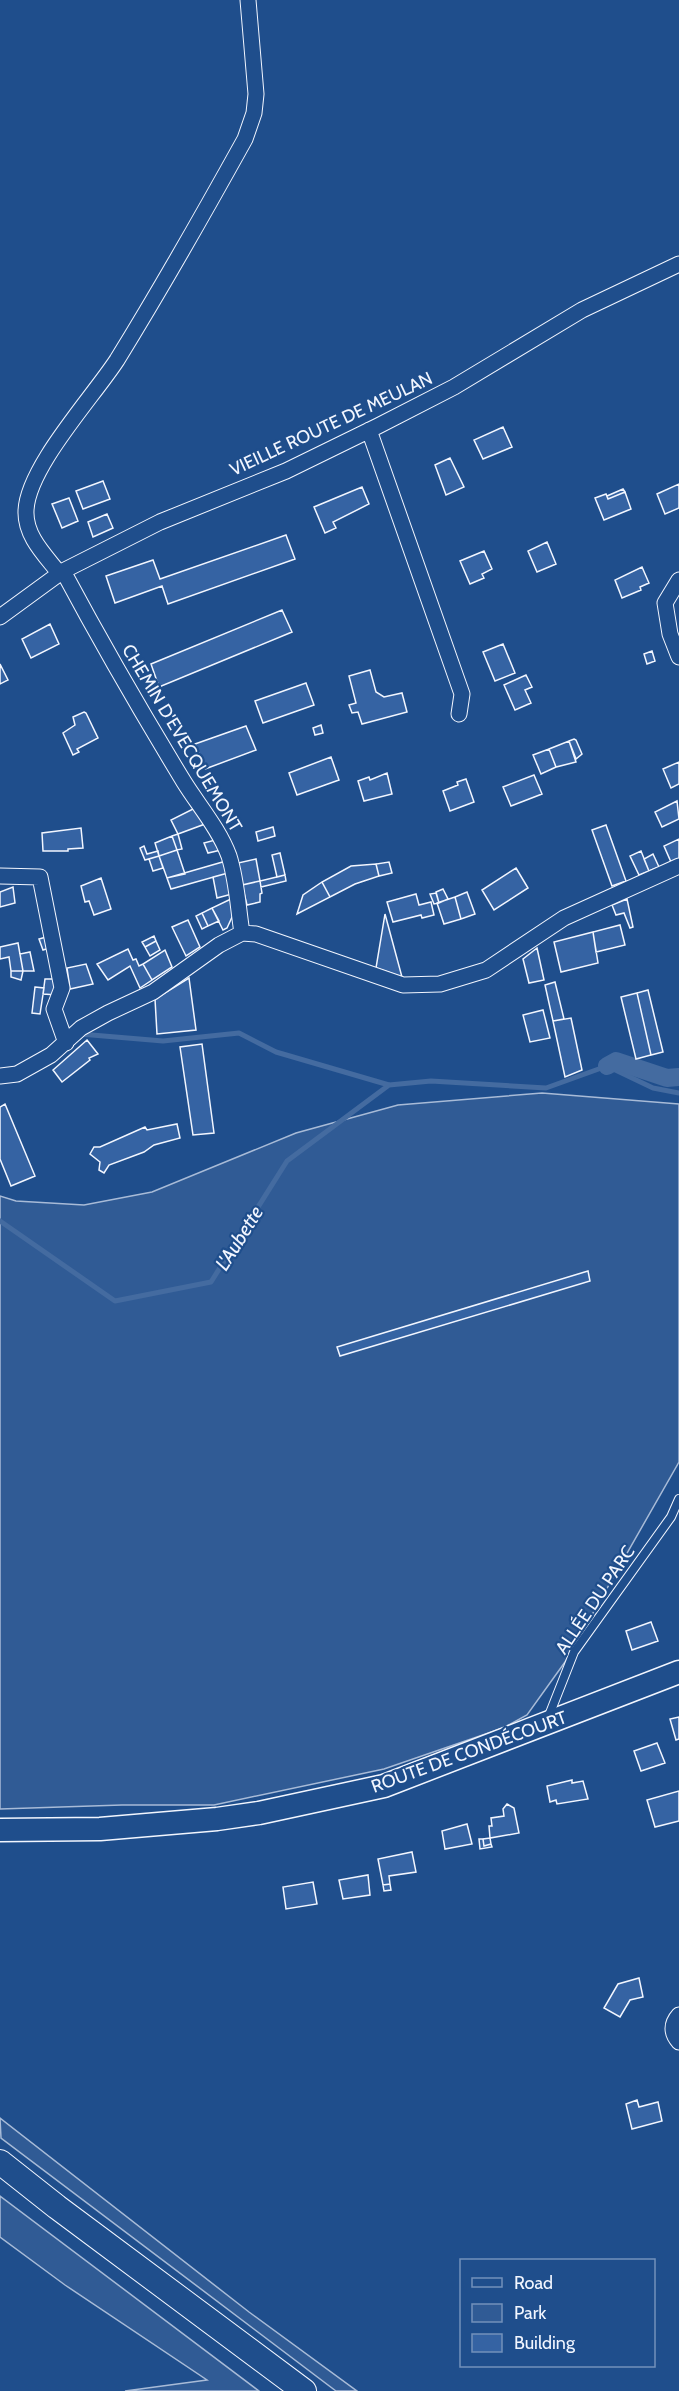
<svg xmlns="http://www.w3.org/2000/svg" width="679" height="2391" viewBox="0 0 679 2391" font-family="Cabin,sans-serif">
	<rect width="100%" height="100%" fill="#1f4e8c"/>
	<path fill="#305b95" stroke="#a8bbd7" stroke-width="1.5" d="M542 1093 679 1104V1462L565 1662 527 1715 503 1728 384 1769 214 1805H122L0 1809V1196L16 1201 84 1205 152 1192 296 1133 398 1105Z
		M0 2118 249 2312 357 2391H336L1 2138Z
		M0 2196 259 2391H125L207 2380 65 2285 0 2237Z"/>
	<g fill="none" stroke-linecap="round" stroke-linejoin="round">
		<path stroke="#446ba0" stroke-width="5" d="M80 1034 163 1041 239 1033 276 1052 389 1085 431 1081 546 1088 607 1066 653 1088 679 1093
			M0 1221 115 1301 211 1282 287 1161 389 1085"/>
		<path stroke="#446ba0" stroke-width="18" d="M607 1066 616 1061 667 1078 679 1077"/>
	</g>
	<path fill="#3563a3" stroke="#f2f6ff" stroke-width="1.5" d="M503 427 512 447 483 459 474 440Z
		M450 458 464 487 446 495 435 465Z
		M103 481 110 499 83 509 76 491Z
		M679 484V508L665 514 657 494Z
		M362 487 369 504 333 522 336 528 325 533 314 507Z
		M623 489 625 492 608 499 607 496Z
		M625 492 631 509 604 520 595 498 606 494 608 499Z
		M69 498 78 521 62 528 52 504Z
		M107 514 113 528 93 537 88 522Z
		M286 535 295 559 168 604 162 586 115 603 106 576 153 560 160 579Z
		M547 542 556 564 537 572 528 551Z
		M484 551 492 569 482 574 484 578 470 584 460 561Z
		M642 567 649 583 640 587 641 590 622 598 615 580Z
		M282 610 292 632 159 687 151 664Z
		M50 624 59 644 31 658 22 639Z
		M503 644 515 673 495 681 483 652Z
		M652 651 655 661 647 664 644 654Z
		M0 664 8 680 0 684Z
		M370 670 376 692 384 697 402 693 407 712 362 724 358 712 352 713 349 705 356 703 349 676Z
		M526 675 532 687 525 690 531 703 515 710 504 685Z
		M306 683 314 705 263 723 255 701Z
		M84 712 86 713 98 738 77 749 79 752 73 755 63 733 75 725 73 717Z
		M321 725 323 733 315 735 313 728Z
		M246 726 256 750 205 769 195 744Z
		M574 739 576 740 582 754 576 759 569 741Z
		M569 741 576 762 556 767 549 749Z
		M549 749 556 767 541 774 533 755Z
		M331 757 339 780 297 795 289 773Z
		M679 762V784L671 788 663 769Z
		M387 773 392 794 364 801 358 781 369 777 370 780Z
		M534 775 542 794 511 806 503 787Z
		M466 779 474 802 450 811 443 791 458 785 457 782Z
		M677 801 679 819 662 827 655 812Z
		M195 808 205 824 178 834 171 820Z
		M606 825 626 881 612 886 592 830Z
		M273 827 275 836 258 841 256 832Z
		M81 828 83 848 68 849V851H43L42 833Z
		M178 834 182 849 177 850 172 836Z
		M172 836 177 850 159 856 155 843Z
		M679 839V859L671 862 664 846Z
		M215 840 221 850 208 853 204 843Z
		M144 846 147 854 158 851 159 856 145 860 140 848Z
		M177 850 185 874 167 878 159 856Z
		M641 851 649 871 639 875 630 856Z
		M280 853 285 875 277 877 272 855Z
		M653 854 659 867 649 871 644 859Z
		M159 856 163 868 153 871 149 859Z
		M256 859 260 881 242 885 238 863Z
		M226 861 228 873 171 889 167 878Z
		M389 862 392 873 379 876 376 864Z
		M376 864 379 876 355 884 330 897 322 882 351 866Z
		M516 868 528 888 494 910 482 890Z
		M228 873 232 894 217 898 213 877Z
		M285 875 286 881 261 887 260 881Z
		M101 878 111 909 94 915 89 901 85 902 81 886Z
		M260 881 262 893 260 894V902L247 905 242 885Z
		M322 882 330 897 297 914 303 895Z
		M13 887 15 903 0 907V892Z
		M443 889 448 899 439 903 436 892Z
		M467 892 475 914 461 919 455 897Z
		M436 893 439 903 434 904 430 894Z
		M416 894 419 905 431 902 434 915 422 918 421 915 393 922 387 902Z
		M455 897 461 919 444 924 437 903Z
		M233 898V915L227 928 223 930 212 908Z
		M627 899 633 927 630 928 624 913 616 915 612 905Z
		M212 908 219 921 208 926 202 913Z
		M202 913 208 926 202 929 196 916Z
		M385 914 402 977 376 968Z
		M188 920 200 947 186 956 172 927Z
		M620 925 625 945 596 952 593 932Z
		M593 932 598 963 561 972 554 942Z
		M50 936 53 947 43 950 39 939Z
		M154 936 156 941 145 947 142 942Z
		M156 941 160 950 150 956 145 947Z
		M18 943 23 971H11L9 957 0 959V947Z
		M537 948 544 980 529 983 523 959Z
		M128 949 133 960 136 959 139 966 143 964 152 980 140 988 130 966 108 980 97 964Z
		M165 950 172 967 152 980 143 964Z
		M30 952 34 971H23L20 954Z
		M86 964 93 984 70 989 67 968Z
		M11 971H23L21 980 11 977Z
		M189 978 196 1030 157 1034 155 999Z
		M45 979H59L57 995 43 994Z
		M555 982 564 1019 553 1021 545 985Z
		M35 987 44 988 40 1014 32 1013Z
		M648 990 663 1052 651 1055 637 993Z
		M637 993 651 1055 636 1059 621 997Z
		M543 1010 550 1038 530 1042 523 1015Z
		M571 1018 582 1070 565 1077 553 1021Z
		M87 1040 98 1054 89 1058 90 1060 62 1082 53 1070Z
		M202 1044 214 1133 193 1135 180 1047Z
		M5 1104 35 1176 11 1186 0 1159V1107Z
		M177 1124 180 1138 154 1145 144 1152 109 1165 104 1173 99 1170 100 1162 90 1154 94 1147H100L145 1127 147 1130Z
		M588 1271 590 1281 340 1356 337 1347Z
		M651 1622 658 1641 632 1650 626 1631Z
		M679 1717V1739L676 1740 670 1719Z
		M657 1743 665 1763 641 1771 634 1751Z
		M572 1780V1783L583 1781 588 1799 557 1804 556 1800 550 1802 547 1786Z
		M679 1791V1821L655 1827 647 1800Z
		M507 1804 514 1808 519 1833 490 1838 489 1826H492L491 1818 504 1816 503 1809Z
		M467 1824 472 1844 445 1849 442 1831Z
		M490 1838 491 1844 484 1846 483 1839Z
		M479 1839H483L484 1846 491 1844 492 1847 480 1849Z
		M412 1852 416 1872 389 1876 390 1884 383 1885 378 1859Z
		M368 1875 370 1895 343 1899 339 1880Z
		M313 1882 317 1904 286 1909 283 1887Z
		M390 1884 391 1890 384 1891 383 1885Z
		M639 1978 643 1997 630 2000 620 2017 604 2008 618 1984Z
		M637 2100 639 2107 658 2102 662 2121 632 2129 626 2104Z"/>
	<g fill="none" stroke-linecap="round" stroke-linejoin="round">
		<defs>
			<path id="lane" d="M548 1718 574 1652 671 1517 679 1499"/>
			<path id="street" d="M369 430 462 694 459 714
				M63 571C101 642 142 713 184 782 199 806 219 829 229 856 237 881 238 908 242 933
				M59 573C45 555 25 536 26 511 27 468 93 397 117 360 162 287 204 213 245 139L254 113 256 94 248 0
				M679 580 665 603 670 634 679 657
				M0 617 63 571 160 522 286 471 378 426 454 387 582 310 679 264
				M0 876 40 877 62 988 54 1009 66 1043
				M0 1076 17 1074 51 1055 81 1028 108 1013 153 992 219 945 242 933 256 934 403 985 440 984 486 970 564 918 679 866
				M679 2015C671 2024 671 2033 679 2042"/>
			<path id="secondary" d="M0 1830 100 1829 217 1819 259 1813 384 1786 679 1672"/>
			<path id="primary" d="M0 2162 57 2207 304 2391"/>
		</defs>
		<use href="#lane" stroke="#f2f6ff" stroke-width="10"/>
		<use href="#street" stroke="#f2f6ff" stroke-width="17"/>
		<use href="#secondary" stroke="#f2f6ff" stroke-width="25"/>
		<use href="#primary" stroke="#f2f6ff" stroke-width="26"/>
		<use href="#lane" stroke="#1f4e8c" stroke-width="8"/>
		<use href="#street" stroke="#1f4e8c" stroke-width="15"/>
		<use href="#secondary" stroke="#1f4e8c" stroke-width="22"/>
		<use href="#primary" stroke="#1f4e8c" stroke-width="24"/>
	</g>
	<g text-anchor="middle" stroke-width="4.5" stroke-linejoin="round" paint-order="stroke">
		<g font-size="18" fill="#f2f6ff" stroke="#1f4e8c">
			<text transform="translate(331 424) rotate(-25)" y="6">VIEILLE ROUTE DE MEULAN</text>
			<text transform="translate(182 738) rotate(59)" y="6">CHEMIN D'EVECQUEMONT</text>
			<text transform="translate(595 1600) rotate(-56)" y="6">ALLÉE DU PARC</text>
			<text transform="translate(469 1752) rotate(-20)" y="6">ROUTE DE CONDÉCOURT</text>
		</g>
		<g font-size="20" font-style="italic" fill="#f2f6ff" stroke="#1f4e8c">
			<text transform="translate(239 1238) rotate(-58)" y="7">L'Aubette</text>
		</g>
	</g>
	<rect x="460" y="2259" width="195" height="108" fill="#1f4e8c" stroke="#7391ba" stroke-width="1.5"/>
	<rect x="472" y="2278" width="30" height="9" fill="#1f4e8c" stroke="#7391ba" stroke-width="1.5"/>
	<text x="514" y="2289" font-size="18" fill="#f2f6ff">Road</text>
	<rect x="472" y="2304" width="30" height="18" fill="#305b95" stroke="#7391ba" stroke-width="1.5"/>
	<text x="514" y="2319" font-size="18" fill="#f2f6ff">Park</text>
	<rect x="472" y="2334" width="30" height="18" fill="#3563a3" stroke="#7391ba" stroke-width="1.5"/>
	<text x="514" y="2349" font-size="18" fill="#f2f6ff">Building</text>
</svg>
